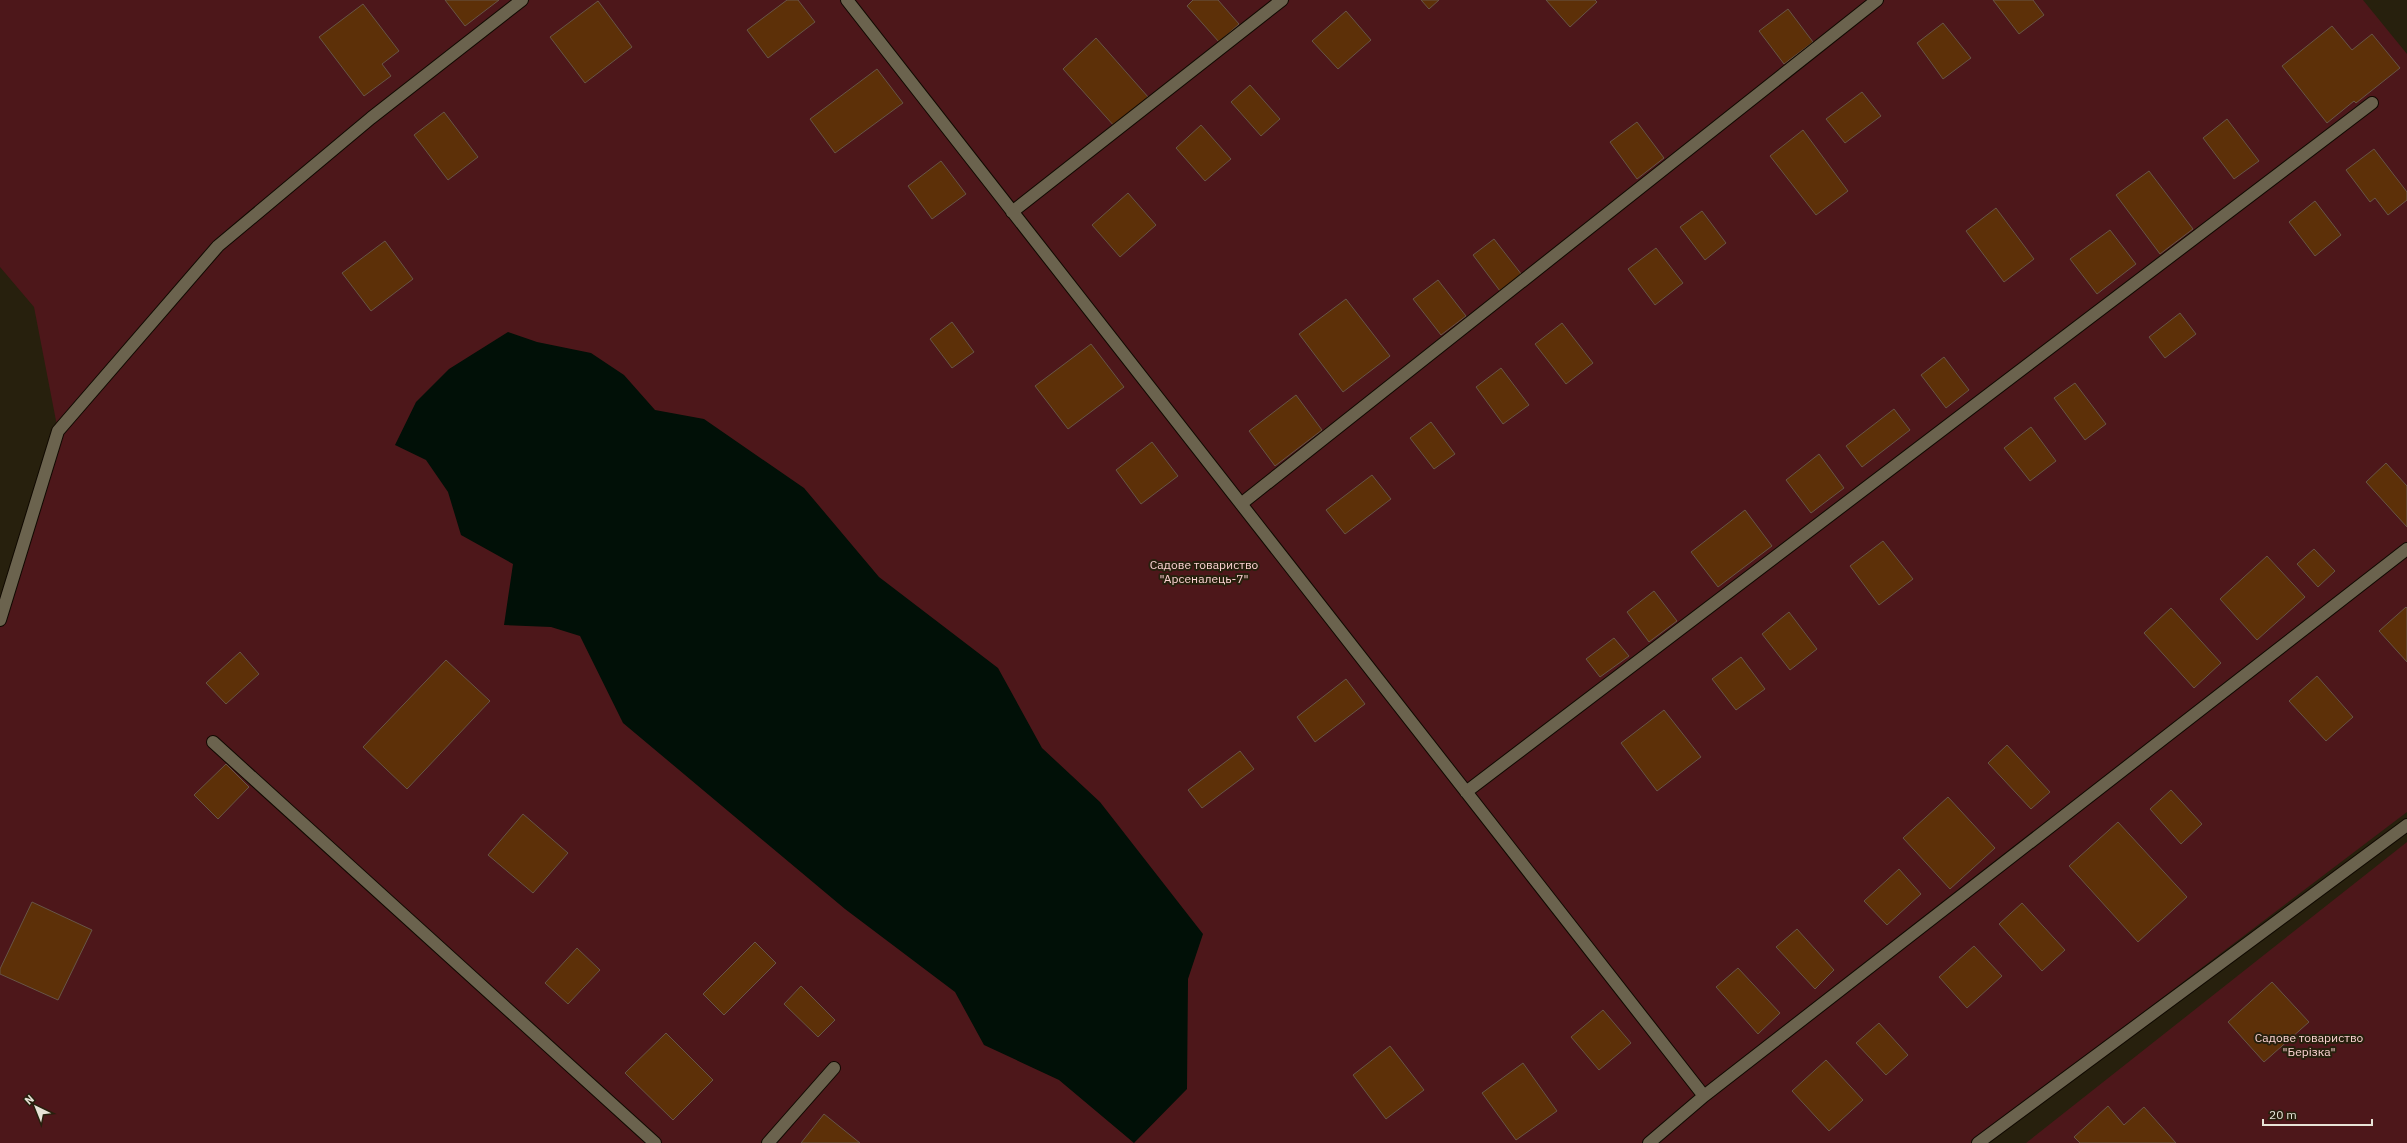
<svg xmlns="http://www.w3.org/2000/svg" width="2407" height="1143" viewBox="0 0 2407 1143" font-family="'IBM Plex Sans',sans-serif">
	<rect width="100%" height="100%" fill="#27200d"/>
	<path fill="#4d171a" d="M0 0H2363L2407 54V812L1971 1143H0V609L58 431 34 307 0 267Z
		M2407 842V1143H2026Z"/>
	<path fill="#011007" d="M508 332 537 342 591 353 624 375 655 410 704 419 804 488 879 577 998 668 1042 748 1100 802 1203 934 1188 979 1187 1089 1134 1143 1059 1080 984 1045 955 992 845 909 623 723 580 636 551 627 504 625 513 564 461 535 448 492 426 460 395 445 416 402 449 369Z"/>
	<path fill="#5d3008" stroke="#685547" d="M445 0H499L465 26Z
		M787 0H798L815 22 768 58 747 30Z
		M1193 0H1218L1239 24 1219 42 1187 6Z
		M1421 0H1439L1429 9Z
		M1546 0H1595L1597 2 1570 27Z
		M1993 0H2033L2044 15 2019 34Z
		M598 1 632 47 585 83 550 37Z
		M363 4 399 51 382 64 391 76 364 96 319 37Z
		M1788 9 1813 42 1784 64 1759 31Z
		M1346 11 1371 40 1338 69 1312 41Z
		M1943 23 1971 58 1943 79 1917 43Z
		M2332 26 2352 50 2372 34 2400 68 2356 103 2354 101 2327 123 2282 66Z
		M1096 38 1149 98 1115 127 1063 69Z
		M877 69 903 103 835 153 810 119Z
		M1250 85 1280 119 1261 136 1231 102Z
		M1862 92 1881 116 1845 143 1826 119Z
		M444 112 478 157 448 180 414 135Z
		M2227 119 2259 161 2234 179 2203 138Z
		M1637 122 1664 158 1637 179 1610 142Z
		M1201 125 1231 159 1205 181 1176 148Z
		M1803 130 1848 191 1816 215 1770 156Z
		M2374 149 2407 192V200L2388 215 2375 198 2370 202 2346 170Z
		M941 161 966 194 932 219 908 186Z
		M2149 171 2193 229 2160 254 2116 195Z
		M1128 193 1156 225 1120 257 1092 225Z
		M2315 201 2341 235 2315 256 2289 222Z
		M1996 208 2034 259 2004 282 1966 231Z
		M1702 211 1726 243 1705 260 1680 227Z
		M2110 230 2136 264 2097 294 2070 259Z
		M1494 239 1522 275 1500 291 1473 255Z
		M385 241 413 279 371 311 342 273Z
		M1656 248 1683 283 1655 305 1628 269Z
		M1438 280 1466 316 1441 335 1413 299Z
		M1346 299 1390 356 1343 392 1299 334Z
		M2180 313 2196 334 2165 358 2149 337Z
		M952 322 974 352 952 368 930 339Z
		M1562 323 1593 363 1566 384 1535 344Z
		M1091 344 1124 387 1068 429 1035 386Z
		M1944 357 1969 390 1946 408 1921 375Z
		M1501 368 1529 405 1503 424 1476 387Z
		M2075 383 2106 424 2085 440 2054 398Z
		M1296 395 1322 430 1275 466 1249 431Z
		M1894 409 1910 430 1862 467 1846 446Z
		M1431 422 1455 454 1434 469 1410 438Z
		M2031 427 2056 461 2030 481 2004 448Z
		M1152 442 1178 476 1141 504 1116 470Z
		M1819 454 1844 488 1811 513 1786 480Z
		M2386 463 2407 486V527L2366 482Z
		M1372 475 1391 499 1345 534 1326 510Z
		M1745 510 1772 546 1718 587 1691 552Z
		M1883 541 1913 579 1879 605 1850 566Z
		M2314 549 2335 571 2318 587 2297 564Z
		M2267 556 2305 597 2257 640 2220 599Z
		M1654 591 1677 621 1649 642 1627 612Z
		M2406 607 2407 608V662L2379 631Z
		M2171 608 2221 663 2194 688 2144 633Z
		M1789 612 1817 649 1790 670 1762 634Z
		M1614 638 1629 656 1600 677 1586 659Z
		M240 652 259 674 226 704 206 683Z
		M1741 657 1765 689 1736 710 1712 679Z
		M446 660 490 701 407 789 363 747Z
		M2317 676 2353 717 2326 741 2289 701Z
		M1346 679 1365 704 1315 742 1297 717Z
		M1664 710 1701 757 1657 791 1621 743Z
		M2007 745 2050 792 2031 809 1988 763Z
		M1240 751 1254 769 1202 808 1188 790Z
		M226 764 249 787 218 819 194 795Z
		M2171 790 2202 824 2181 844 2150 809Z
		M1948 797 1995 848 1950 889 1903 838Z
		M523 814 568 853 533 893 488 855Z
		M2118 822 2187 897 2138 942 2069 866Z
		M1899 869 1921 894 1887 925 1864 901Z
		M32 902 92 930 58 1000 0 974V969Z
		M2022 903 2065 950 2042 971 1999 924Z
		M1797 929 1834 970 1815 989 1776 947Z
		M755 942 776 963 724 1015 703 994Z
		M1974 946 2002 976 1967 1008 1939 977Z
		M577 948 600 970 568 1004 545 983Z
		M1738 968 1780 1013 1758 1034 1716 987Z
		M2272 982 2309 1022 2264 1062 2228 1022Z
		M801 986 835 1020 818 1037 784 1004Z
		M1603 1010 1631 1043 1599 1070 1571 1037Z
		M1879 1023 1908 1055 1886 1075 1856 1043Z
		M666 1033 713 1080 673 1120 625 1073Z
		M1390 1046 1424 1090 1386 1119 1353 1075Z
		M1826 1060 1863 1100 1829 1131 1792 1091Z
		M1523 1063 1557 1111 1516 1140 1482 1093Z
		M2108 1106 2124 1125 2144 1107 2176 1143H2080L2074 1137Z
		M824 1114 860 1143H801Z"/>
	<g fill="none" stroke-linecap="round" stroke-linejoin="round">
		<defs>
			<path id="street" d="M847 0 1704 1096
				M1012 212 1282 0
				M1241 504 1877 0
				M0 620 58 431 218 246 371 118 522 0
				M213 742 655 1143
				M1466 792 2372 103
				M768 1143 834 1068
				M1649 1143 1704 1096 2407 549
				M1978 1143 2407 825"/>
		</defs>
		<use href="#street" stroke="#100900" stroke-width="14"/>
		<use href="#street" stroke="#6b634e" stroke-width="12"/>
	</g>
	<g text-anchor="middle" stroke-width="4" stroke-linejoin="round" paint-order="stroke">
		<g font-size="12" fill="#fcd4d3" stroke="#27200d">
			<text x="1204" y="569">Садове товариство<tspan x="1204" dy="14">"Арсеналець-7"</tspan></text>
			<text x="2309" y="1042">Садове товариство<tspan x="2309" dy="14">"Берізка"</tspan></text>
		</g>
	</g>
	<g transform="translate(36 1107) rotate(317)" stroke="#27200d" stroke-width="3" paint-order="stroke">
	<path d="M0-3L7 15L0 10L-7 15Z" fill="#e7e3d7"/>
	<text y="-6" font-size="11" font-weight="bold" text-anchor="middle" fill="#e7e3d7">N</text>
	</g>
	<path d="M2263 1119v6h109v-6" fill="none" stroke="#e7e3d7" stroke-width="2"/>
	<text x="2269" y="1119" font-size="12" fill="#e7e3d7" stroke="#27200d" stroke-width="3" paint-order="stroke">20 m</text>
</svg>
